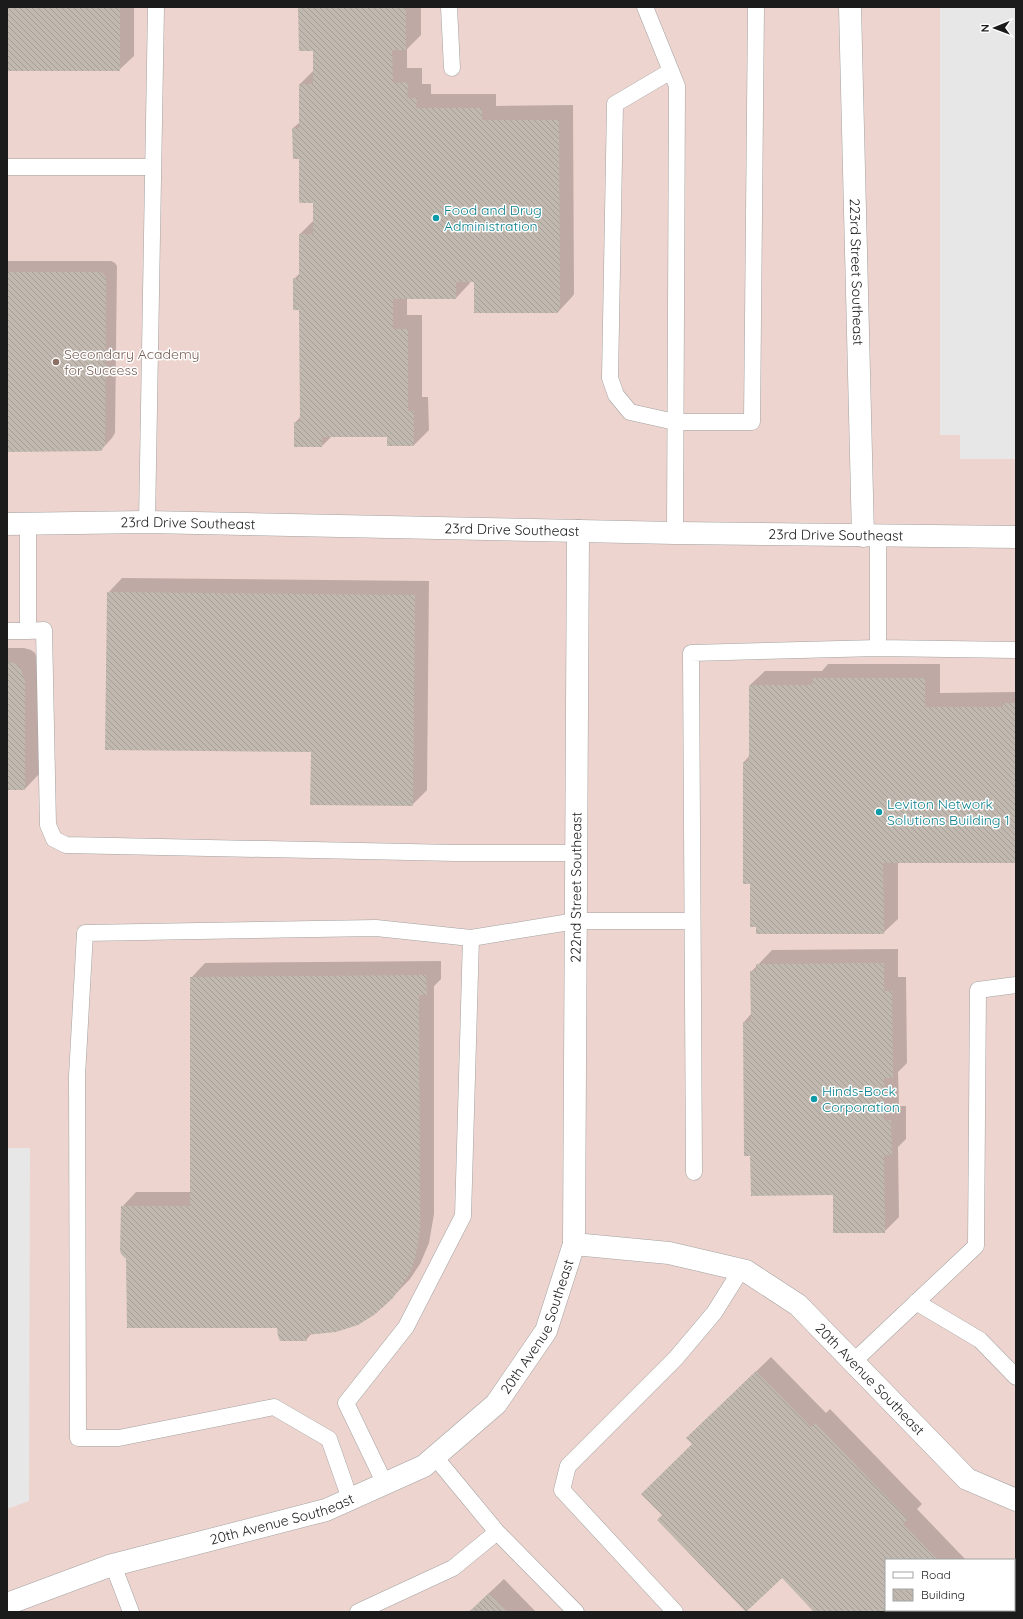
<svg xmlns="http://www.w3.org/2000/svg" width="1023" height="1619" viewBox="0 0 1023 1619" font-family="Quicksand,sans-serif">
	<defs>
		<pattern id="building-back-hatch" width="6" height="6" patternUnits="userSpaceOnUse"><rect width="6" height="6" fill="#c1b9b0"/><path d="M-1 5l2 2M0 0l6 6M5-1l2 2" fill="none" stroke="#a59e97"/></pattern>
	</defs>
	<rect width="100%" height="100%" fill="#eceae0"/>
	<path fill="#eed4ce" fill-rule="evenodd" d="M7 7H1016V1612H7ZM886 1560H1014V1610H886Z"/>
	<path fill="#e7e7e7" d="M940 7H1016V459H960V435H940Z
		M7 1148H30L29 1501 7 1509Z"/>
	<path fill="#0003" d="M7 7H134V56L119 70H7Z
		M301 7H421V35L407 49V68H422V84H431V94H496V106L573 105 574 294 572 297 558 312 475 281H470V283L456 298H407V315H422V397H428L429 430 414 445 388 436H332L322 446 295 423 301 416 300 309 294 279 300 273V234L314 220V202L300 158 293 128 300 122V84L314 70V50L299 8Z
		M7 261H111L115 263 117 266 115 433 112 438 101 450H7Z
		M122 578 429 581 427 790 412 805 312 751 108 593Z
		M7 648H24L31 650 35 653 39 665V774L25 789H7Z
		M828 664H940V693L1016 692V862H898V919L883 933 751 883 744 762 750 755V685L765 671H822Z
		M898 949V977H906L907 1063 898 1072 899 1106H906V1139L898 1147 899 1217 884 1232 834 1194 751 1155 744 1022 751 1014V972L772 950Z
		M441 961V979L434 986V1214L429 1243 420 1264 410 1279 382 1308 312 1333 306 1340 127 1258 122 1207 136 1192H191V978L205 963Z
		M771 1357 826 1413 830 1409 922 1504 917 1509 966 1560H886V1610H976L974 1612H816L782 1577 663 1515 702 1424Z
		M504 1579 536 1612H469Z"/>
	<path fill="url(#building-back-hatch)" d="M7 7H120V71H7Z
		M313 7H406V50H392L393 83 408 82 407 98H417L416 108H482V120H559L560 309H558V313H474V282H456V299H393V329H408V411H414V446H387V437H322V447H294V422H300L299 310H293V278H299V234H313V203H299V159H293L292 128H299V84H313V51H299L298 8Z
		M7 272H100L104 274 106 278 105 445 101 451 7 452Z
		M107 592 415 595 413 806 310 805 311 752 105 750Z
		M7 662 14 663 20 667 25 680V790H7Z
		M813 678H925V707H1003V703H1016V863H883L884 934H756V927H750V884H743V762L749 761V685H812Z
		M884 963V991H892L893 1078H884V1120H891L892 1155H884L885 1233H833V1195L751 1196 750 1156H744L743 1022 751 1021 750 971H756V964Z
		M426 975 427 995H419L420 1230 415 1259 410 1273 393 1298 374 1315 358 1325 336 1332 306 1335 307 1341H280L278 1336 277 1328H127L126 1259 121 1254 120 1250 121 1206H190V977Z
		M756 1371 811 1427 815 1423 908 1519 903 1524 938 1560H886V1610H971L969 1612H814L782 1578 746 1612 657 1520 662 1515 641 1494 692 1444 686 1438Z
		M489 1593 507 1612H469Z"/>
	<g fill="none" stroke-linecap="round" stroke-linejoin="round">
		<defs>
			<path id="lane" d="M449 7 452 68
				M645 7 677 86 675 533
				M671 71 615 104 610 378 616 395 630 412 675 422H752L756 7
				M7 167H153
				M147 522 156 7
				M7 631H28V524
				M28 631 44 630 48 825 54 839 66 845 456 853H576
				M878 648V536
				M471 938 576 921H692
				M694 1172 691 653 878 648 1016 650
				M916 1302 980 1340 1016 1377
				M853 1362 976 1246 978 990 1016 985
				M435 1457 497 1532 576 1612
				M350 1499 329 1439 274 1407 119 1438H78L77 1076 85 933 376 928 471 938 463 1216 406 1327 346 1403 385 1484
				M113 1565 131 1612
				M358 1612 453 1568 497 1532
				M675 1612 562 1490 568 1466 676 1358 714 1313 741 1270"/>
			<g id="street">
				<path id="s1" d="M850 7 863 536"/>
				<path id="s2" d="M7 524 147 522 675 533 1016 537"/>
				<path id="s3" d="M574 1244 669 1253 746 1271 798 1305 967 1479 1016 1500"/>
				<path id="s4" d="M7 1604 109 1566 326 1510 424 1466 496 1404 546 1331 574 1244 578 531"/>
			</g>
		</defs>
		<use href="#lane" stroke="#a2a2a2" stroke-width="17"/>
		<use href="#street" stroke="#a2a2a2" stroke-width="23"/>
		<use href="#lane" stroke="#fff" stroke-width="16"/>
		<use href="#street" stroke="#fff" stroke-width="22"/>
	</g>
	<g fill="#0f9aa8" stroke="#fff" stroke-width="1.5">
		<circle cx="436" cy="218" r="4"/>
		<circle cx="879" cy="812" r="4"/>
		<circle cx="814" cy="1099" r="4"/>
	</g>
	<circle fill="#8d6e63" stroke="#fff" stroke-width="1.5" cx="56" cy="362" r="4"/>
	<g text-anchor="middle" stroke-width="3" stroke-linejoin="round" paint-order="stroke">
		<g font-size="14" fill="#0d838f" stroke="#fff" text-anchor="start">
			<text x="444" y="215">Food and Drug<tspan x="444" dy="16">Administration</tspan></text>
			<text x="887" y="809">Leviton Network<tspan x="887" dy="16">Solutions Building 1</tspan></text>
			<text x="822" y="1096">Hinds-Bock<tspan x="822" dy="16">Corporation</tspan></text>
		</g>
		<g font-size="14" fill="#1b1b1b" stroke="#fff">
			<text dy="5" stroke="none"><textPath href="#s1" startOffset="265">223rd Street Southeast</textPath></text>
			<text dy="5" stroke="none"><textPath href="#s2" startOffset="181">23rd Drive Southeast</textPath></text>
			<text dy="5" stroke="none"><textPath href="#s2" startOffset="505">23rd Drive Southeast</textPath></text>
			<text dy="5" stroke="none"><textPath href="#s2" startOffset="829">23rd Drive Southeast</textPath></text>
			<text dy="5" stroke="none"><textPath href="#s4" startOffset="1072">222nd Street Southeast</textPath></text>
			<text dy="5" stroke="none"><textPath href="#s4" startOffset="624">20th Avenue Southeast</textPath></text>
			<text dy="5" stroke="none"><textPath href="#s3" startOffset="340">20th Avenue Southeast</textPath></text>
			<text dy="5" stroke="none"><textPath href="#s4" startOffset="288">20th Avenue Southeast</textPath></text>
		</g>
		<g font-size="14" fill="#785e54" stroke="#fff" text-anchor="start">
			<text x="64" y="359">Secondary Academy<tspan x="64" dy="16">for Success</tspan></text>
		</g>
	</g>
	<rect width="1023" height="1619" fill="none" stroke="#1b1b1b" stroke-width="16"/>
	<rect x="885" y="1559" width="130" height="52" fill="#ffffff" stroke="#a4a4a4"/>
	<rect x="893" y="1572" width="20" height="6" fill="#ffffff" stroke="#a4a4a4"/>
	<text x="921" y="1579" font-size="12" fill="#1b1b1b">Road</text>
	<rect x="893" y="1589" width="20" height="12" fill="url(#building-back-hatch)" stroke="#a4a4a4"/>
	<text x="921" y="1599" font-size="12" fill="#1b1b1b">Building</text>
	<g transform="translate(995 28) rotate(269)" stroke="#ffffff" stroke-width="3" paint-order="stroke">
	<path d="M0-3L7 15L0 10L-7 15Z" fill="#1b1b1b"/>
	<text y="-6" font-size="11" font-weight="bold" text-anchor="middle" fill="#1b1b1b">N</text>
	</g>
</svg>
